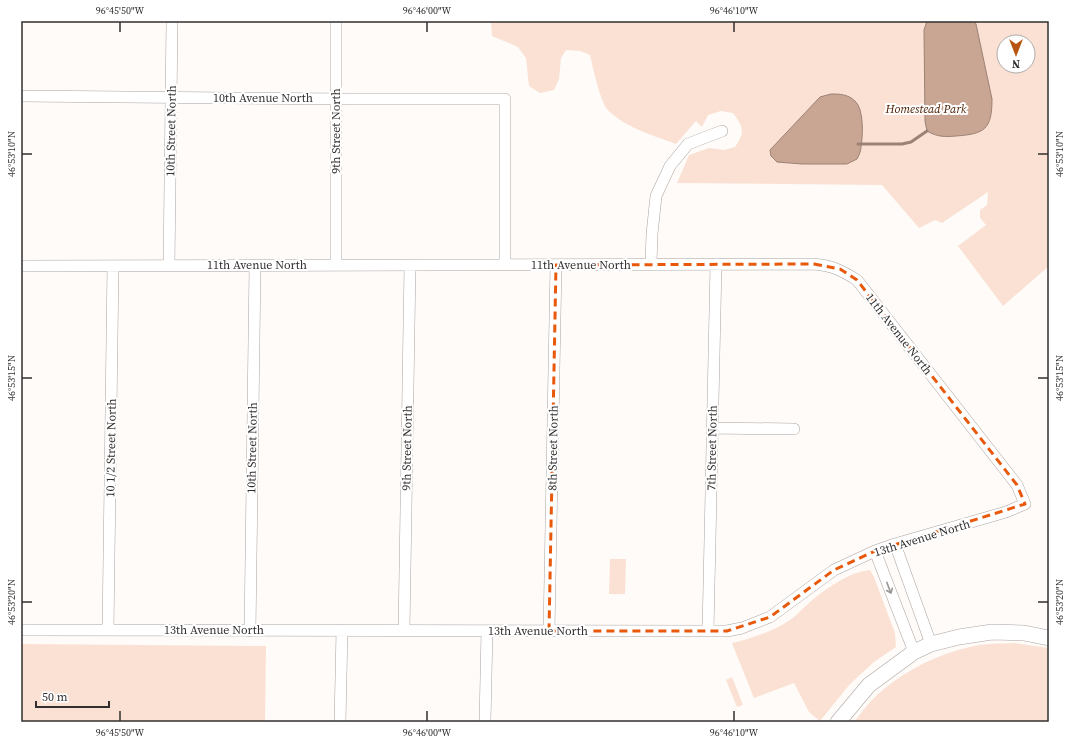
<svg xmlns="http://www.w3.org/2000/svg" width="1070" height="743" viewBox="0 0 1070 743" font-family="'Source Serif 4',serif">
	<rect width="100%" height="100%" fill="#fefbf9"/>
	<path fill="#fbe1d3" fill-rule="evenodd" d="M491 21H1049V266L1003 306 958 246 986 225 980 218V210L987 205 988 192 942 223 935 220 919 228 882 185 677 183 689 155 709 148 724 150 735 147C745 132 744 128 733 113L721 111 708 115 702 127 696 121 676 144C653 135 625 128 607 109 600 100 593 68 590 55L580 51 566 50 561 58 559 79 554 90 540 93 529 86 526 58 518 47 492 36ZM1004 42H1028V66H1004Z
		M610 559H626L625 594H609Z
		M870 570 874 577 895 633 896 647 874 662 850 684 820 721 809 712 794 683 754 698 732 643C752 638 772 632 790 620 797 615 803 608 810 602 825 589 851 571 870 570Z
		M1014 643 1049 648V722H854C860 715 865 707 872 700 899 673 936 654 974 646 987 643 1001 644 1014 643Z
		M21 644 266 646 265 722H21Z
		M732 677 743 705 737 707 726 680Z"/>
	<path fill="#c9a593" stroke="#9c8275" d="M927 21H974L976 24 992 99C992 129 985 134 956 136 945 137 937 137 927 131L925 121 924 30Z
		M831 94C839 94 848 94 855 101 864 109 863 135 861 147 861 151 859 155 857 159L847 164H802L777 162 771 156 770 150 820 97Z"/>
	<g fill="none" stroke-linecap="round" stroke-linejoin="round">
		<path stroke="#9c8275" stroke-width="3" d="M858 144H902L911 142 927 131"/>
		<defs>
			<path id="minor" d="M21 96 348 99H505V265
				M651 264 652 234 656 196 670 166 688 144 722 131
				M169 265 172 21
				M336 265V21
				M21 266 814 264C833 266 841 270 857 280L1017 485 1025 504 1006 512 895 544 875 551 834 570 770 617 742 628 727 631 21 630
				M712 428 794 429
				M895 544 931 644
				M875 551 914 652
				M108 630 113 266
				M404 630 410 266
				M250 631 255 266
				M549 631 556 265
				M708 631 716 264
				M340 722 342 630
				M485 722 487 631"/>
			<path id="secondary" d="M838 722 869 685 914 652 931 644 959 637 992 632 1024 633 1049 638"/>
		</defs>
		<use href="#minor" stroke="#aca4a0" stroke-width="12"/>
		<use href="#secondary" stroke="#aca4a0" stroke-width="16"/>
		<use href="#minor" stroke="#fff" stroke-width="11"/>
		<use href="#secondary" stroke="#fff" stroke-width="15"/>
	</g>
	<defs><path id="oneway-shaft" d="M-6 0H5M1.5-3L5.5 0L1.5 3" fill="none" stroke-width="1.6" stroke-linecap="round" stroke-linejoin="round"/></defs>
	<use stroke="#989796" href="#oneway-shaft" transform="translate(889 588) rotate(69)"/>
	<path fill="none" stroke="#e8590c" stroke-width="3" stroke-dasharray="8 5" stroke-linejoin="round" d="M814 264 840 269 857 280 1017 485 1025 504 875 551 834 570 770 617 727 631H549L556 265Z"/>
	<path fill="none" stroke="#322f2e" stroke-width="1.5" d="M120 22V32M427 22V32M734 22V32M22 154H32M1038 154H1048M22 378H32M1038 378H1048M22 602H32M1038 602H1048M120 711V721M427 711V721M734 711V721"/>
	<g text-anchor="middle" stroke-width="4" stroke-linejoin="round" paint-order="stroke">
		<g font-size="12" fill="#322f2e" stroke="#fff">
			<text x="263" y="102">10th Avenue North</text>
			<text transform="translate(171 131) rotate(-89)" y="4">10th Street North</text>
			<text transform="translate(336 131) rotate(-90)" y="4">9th Street North</text>
			<text x="257" y="269">11th Avenue North</text>
			<text x="581" y="269">11th Avenue North</text>
			<text transform="translate(899 334) rotate(52)" y="4">11th Avenue North</text>
			<text transform="translate(111 448) rotate(-89)" y="4">10 1/2 Street North</text>
			<text transform="translate(252 448) rotate(-89)" y="4">10th Street North</text>
			<text transform="translate(407 448) rotate(-89)" y="4">9th Street North</text>
			<text transform="translate(553 448) rotate(-89)" y="4">8th Street North</text>
			<text transform="translate(712 448) rotate(-89)" y="4">7th Street North</text>
			<text transform="translate(922 538) rotate(-17)" y="4">13th Avenue North</text>
			<text x="214" y="634">13th Avenue North</text>
			<text x="538" y="635">13th Avenue North</text>
		</g>
		<g font-size="12" font-style="italic" fill="#4d2003" stroke="#fff">
			<text x="926" y="113">Homestead Park</text>
		</g>
	</g>
	<rect width="1070" height="743" fill="none" stroke="#ffffff" stroke-width="44"/>
	<g transform="translate(1016 54) rotate(180)"><circle r="19" fill="#ffffff" stroke="#adacab"/>
	<path d="M0-3L7 15L0 10L-7 15Z" fill="#b65512"/>
	<text y="-6" font-size="11" font-weight="bold" text-anchor="middle" fill="#322f2e">N</text>
	</g>
	<path d="M36 701v6h73v-6" fill="none" stroke="#322f2e" stroke-width="2"/>
	<text x="42" y="701" font-size="12" fill="#322f2e" stroke="#ffffff" stroke-width="3" paint-order="stroke">50 m</text>
	<rect x="22" y="22" width="1026" height="699" fill="none" stroke="#322f2e" stroke-width="1.5"/>
	<g font-size="10" text-anchor="middle" fill="#322f2e">
		<text x="120" y="14">96°45'50"W</text>
		<text x="427" y="14">96°46'00"W</text>
		<text x="734" y="14">96°46'10"W</text>
		<text transform="translate(1059 154) rotate(-90)" y="4">46°53'10"N</text>
		<text transform="translate(11 154) rotate(-90)" y="4">46°53'10"N</text>
		<text transform="translate(1059 378) rotate(-90)" y="4">46°53'15"N</text>
		<text transform="translate(11 378) rotate(-90)" y="4">46°53'15"N</text>
		<text transform="translate(1059 602) rotate(-90)" y="4">46°53'20"N</text>
		<text transform="translate(11 602) rotate(-90)" y="4">46°53'20"N</text>
		<text x="120" y="736">96°45'50"W</text>
		<text x="427" y="736">96°46'00"W</text>
		<text x="734" y="736">96°46'10"W</text>
	</g>
</svg>
